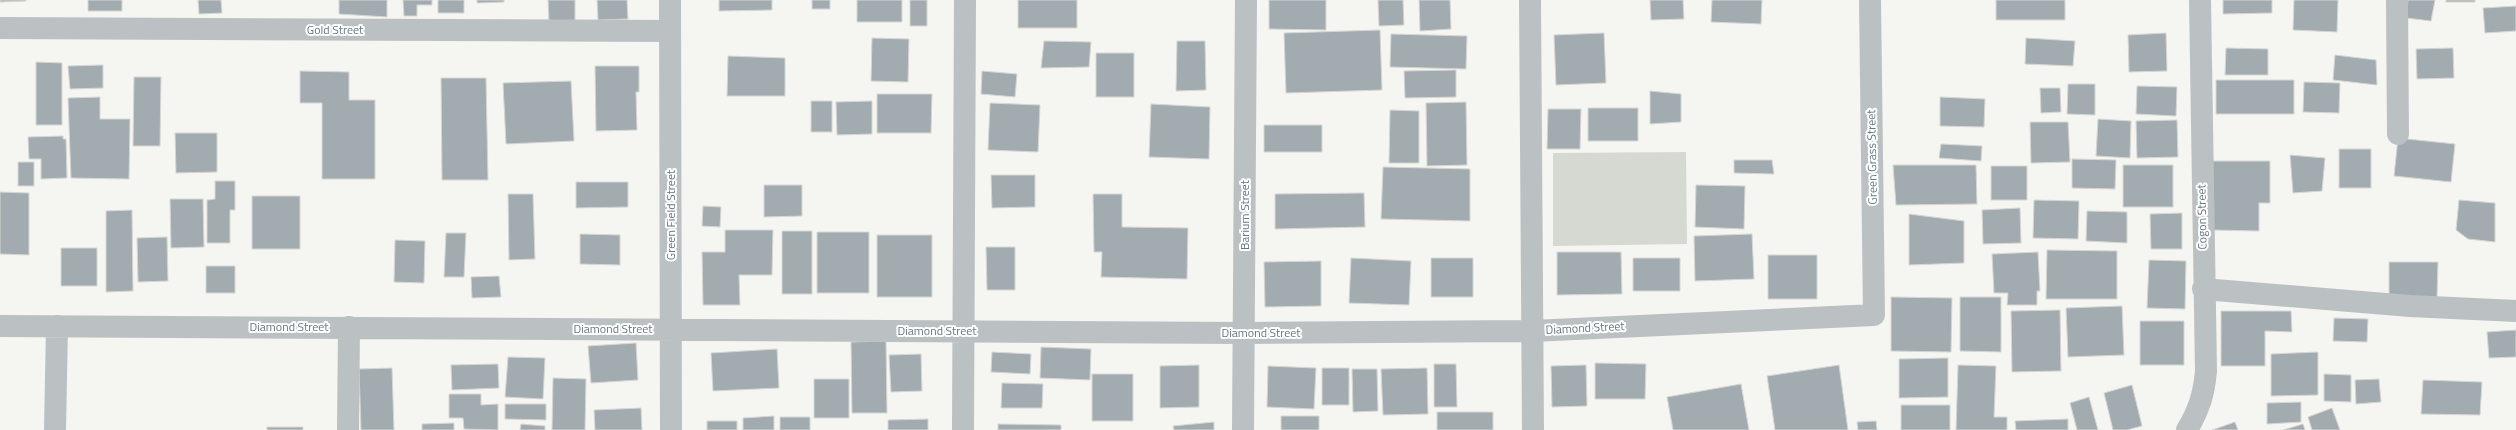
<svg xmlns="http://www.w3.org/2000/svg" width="2516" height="430" viewBox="0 0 2516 430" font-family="'Titillium Web',sans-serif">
	<rect width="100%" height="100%" fill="#f5f5f1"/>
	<path fill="#d5d9d1" d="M1686 152 1687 244 1553 246V153Z"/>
	<path fill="#a2acb0" stroke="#d6d6d4" d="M0 0H26V1L0 2Z
		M88 0H122V11H88Z
		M198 0H221L222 13 199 14Z
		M339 0H387V17L339 14Z
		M403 0H432V5H417V16H404Z
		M438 0H464V13H438Z
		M477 0H504V2L477 3Z
		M548 0H575V21L549 22Z
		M597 0H627L628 19 598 20Z
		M719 0H772V10L719 11Z
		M812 0H830V9H812Z
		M857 0H902V22H857Z
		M910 0H927V26H910Z
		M1018 0H1077V28H1018Z
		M1269 0H1326V30L1269 29Z
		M1378 0H1403L1404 25 1379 26Z
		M1419 0H1450L1451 29 1420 31Z
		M1650 0H1683L1684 19 1651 20Z
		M1712 0H1762L1761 24 1711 22Z
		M1996 0H2065V20H1996Z
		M2223 0H2272V13L2223 14Z
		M2294 0H2338L2337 32 2293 30Z
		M2408 0H2435L2431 21 2406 18Z
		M2446 0H2475V2H2446Z
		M2516 6V31L2485 33 2483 8Z
		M1380 30 1382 90 1286 93 1284 33Z
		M1604 33 1606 83 1556 85 1554 35Z
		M2166 33 2167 71 2129 72 2128 35Z
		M1391 34 1467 36 1466 69 1390 67Z
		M872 38 909 39 908 82 871 81Z
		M2026 38 2075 41 2073 66 2025 64Z
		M1044 41 1091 42 1089 67 1041 68Z
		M1177 41H1205L1206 90 1176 91Z
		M2226 48 2268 49V75H2225Z
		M2453 48 2454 78 2417 79 2416 49Z
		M1096 53H1134V97H1096Z
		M2335 55 2376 60 2377 85 2333 80Z
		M728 56 785 58V96H727Z
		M36 62 62 63V125H36Z
		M103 65V88L70 89 68 66Z
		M595 66H639V92H636L637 130 596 131Z
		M1456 70V97L1405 98 1404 71Z
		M300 71 349 72V100H375V179H322V103H300Z
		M982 71 1017 74 1015 97 981 94Z
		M134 77H161L160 146H133Z
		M441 78H486L488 180H442Z
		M2216 80H2294V114H2216Z
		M571 81 574 141 506 144 503 83Z
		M2304 82 2340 83 2339 113 2303 112Z
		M2068 84H2095V115L2067 114Z
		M2137 86 2177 87 2176 116 2136 114Z
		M2040 88H2060L2061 112 2041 113Z
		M1650 91 1681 94V122L1650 124Z
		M877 94H932L931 133H877Z
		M100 97V119H130L129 179 71 178 68 98Z
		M1940 97 1985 99 1984 127 1940 126Z
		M811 101H832V132H811Z
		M872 101V134L837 135 836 102Z
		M1466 102 1467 165 1427 166 1426 103Z
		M990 103 1040 105 1038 152 988 150Z
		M1151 104 1210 107 1209 159 1149 157Z
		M1588 108H1638V141H1588Z
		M1548 109H1581L1580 149H1547Z
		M1390 110 1419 111V163H1389Z
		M2098 119 2131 121 2130 158 2096 156Z
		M2177 120 2178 157 2137 158 2136 121Z
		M2030 122H2068L2070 162 2031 163Z
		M1264 125H1322V152H1264Z
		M175 133H217V172L176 173Z
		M63 136V139H66L67 178 41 179V159H29L28 137Z
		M2398 138 2455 144 2451 182 2394 176Z
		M1941 144 1982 146 1981 161 1939 158Z
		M2339 149H2371V188H2339Z
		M2290 155 2325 158 2322 191 2293 193Z
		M2072 159 2116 160 2115 189 2072 188Z
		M1734 160H1772L1774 174 1734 173Z
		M2206 161H2270V203H2259V231L2212 230Z
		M18 162H34V186H18Z
		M1893 165H1976L1977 204 1896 205Z
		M2123 165H2173V207H2123Z
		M1991 166H2027V200H1991Z
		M1383 167 1470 169V221L1381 219Z
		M991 175H1035V207L992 208Z
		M215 181H235V210H230V243H207V200L215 199Z
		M576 182H628V207L576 208Z
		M764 185H802V216L764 217Z
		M1696 185 1745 186 1744 229 1695 227Z
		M0 192 29 193V255L0 254Z
		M1364 193 1365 227 1275 229V194Z
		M508 194H533L535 259 509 260Z
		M1093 194H1122V227L1188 228 1187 279 1101 277 1102 252H1094Z
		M252 196H300V249H252Z
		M170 199H203L204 247 171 248Z
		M2034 200 2079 201 2078 239 2033 238Z
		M2459 200 2495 203V242L2468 239 2456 230Z
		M703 206 721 207 720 227 702 226Z
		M2020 208 2021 243 1983 244 1982 210Z
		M132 210 133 291 106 292V211Z
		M2087 211 2127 212V243L2086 241Z
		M2182 213V249H2151L2150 214Z
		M1909 214 1964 221V263L1909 265Z
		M725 230H773L772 275H739L740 305H703L702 252H725Z
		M782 231H812V294H782Z
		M817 232H869V293H817Z
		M446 233H466L464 277H444Z
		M580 234 620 235V265L580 264Z
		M1752 234 1754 279 1695 281 1694 236Z
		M877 235H932V297H877Z
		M167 237 168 281 138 282 137 238Z
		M395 240 425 241 424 283 394 282Z
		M986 247H1015V290H987Z
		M61 248H97V286H61Z
		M2047 250 2117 251V299H2046Z
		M1557 252H1621L1622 294 1557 295Z
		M2038 252 2040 291H2037V305H2007L2008 293H1994L1992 254Z
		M1768 255H1817V299H1768Z
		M1351 258 1411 261 1409 305 1349 303Z
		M1431 258H1473V297H1431Z
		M1633 258H1680V291H1633Z
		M2149 260 2186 261 2185 309 2147 308Z
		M1321 261V306L1265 307 1264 262Z
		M2389 262H2438L2437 298H2389Z
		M206 266H235V293H206Z
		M499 276 501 297 472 298 471 277Z
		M1891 297 1952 298 1951 352 1891 351Z
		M1960 297H2001V352L1960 351Z
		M2122 306 2124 355 2068 357 2066 308Z
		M2060 310 2061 371 2012 372 2011 311Z
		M2221 311H2291L2292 332 2265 331V366H2221Z
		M2334 318 2368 319 2367 342 2333 341Z
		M2140 321H2184V365H2140Z
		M2516 330V357L2489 358 2487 332Z
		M886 341 887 413H852L851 342Z
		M636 343 638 380 591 383 588 346Z
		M1041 347 1091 349 1090 380 1040 378Z
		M777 349 779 388 713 391 711 353Z
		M992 352 1031 354 1030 374 991 372Z
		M2318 352V395L2271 396V354Z
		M921 354 922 391 891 392 889 355Z
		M508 357 545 358 543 399 505 397Z
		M1948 358V397L1899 398V359Z
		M1595 363 1646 364 1645 399H1595Z
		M498 364 499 388 452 390 451 365Z
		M1434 364H1456L1457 407H1434Z
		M1199 365V407L1160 408V366Z
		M1586 365 1587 406 1552 407 1551 366Z
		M1839 365 1848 430H1775L1767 376Z
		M1958 365 1996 366 1994 417H2007V430H1956Z
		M1268 366 1316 368 1314 409 1267 407Z
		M392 368 394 430H361L359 369Z
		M1322 368H1349V405H1322Z
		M1427 368 1428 414 1383 415 1381 369Z
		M1352 369H1377L1378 411 1353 412Z
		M1092 374H1133V421H1092Z
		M2324 374 2351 375V402L2324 401Z
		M553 378 586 379 585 430H552Z
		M814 379H849V418H814Z
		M2379 379 2381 402 2356 404 2355 380Z
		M2423 380 2482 382 2480 415 2421 414Z
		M1002 383 1043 384 1042 408H1001Z
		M1741 384 1749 430H1673L1667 397Z
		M2132 385 2142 426 2127 430H2113L2104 393Z
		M449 394H481V405L498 404V430L464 429 463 418H449Z
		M2089 397 2098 430H2077L2070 403Z
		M2301 402V422L2267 424V403Z
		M505 404H546V420L505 419Z
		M1901 405H1950V430H1901Z
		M641 408 642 430H595L594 410Z
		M2332 408 2340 430H2312L2308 417Z
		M1437 412H1493V430H1437Z
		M774 416V430H743V418Z
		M1281 416H1319V430H1281Z
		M780 417H810V430H780Z
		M928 419V430H888V420Z
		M2068 419V430H2016L2015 421Z
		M707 421H737V430H707Z
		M1876 421 1877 430H1858L1857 422Z
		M1214 422V430H1174L1173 426Z
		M2235 422 2238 430H2212Z
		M454 423V430H422V424Z
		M521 424 545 426V430H520Z
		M998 424 1061 425V430H998Z
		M2303 424 2305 430H2283Z
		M267 427H303V430H267Z"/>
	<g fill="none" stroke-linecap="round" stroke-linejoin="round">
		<path stroke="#bbc0c3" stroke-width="22" d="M670 0 671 430
			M1530 0 1533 430
			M2397 0 2398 134
			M0 28 670 31
			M2203 289 2410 306 2516 311
			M0 326 1244 333 1532 331 1874 315 1870 0
			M55 430 57 326
			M348 430 349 327
			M963 430 965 0
			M1243 430 1246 0
			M2187 430C2199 410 2204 394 2206 371L2200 0"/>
	</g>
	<g text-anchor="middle" stroke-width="4" stroke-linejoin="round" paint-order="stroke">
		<g font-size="12" fill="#657781" stroke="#fff">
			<text x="335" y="34">Gold Street</text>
			<text transform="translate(1872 157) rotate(-91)" y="4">Green Grass Street</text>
			<text transform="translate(671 215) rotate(-90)" y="4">Green Field Street</text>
			<text transform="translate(1245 215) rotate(-90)" y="4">Barium Street</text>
			<text transform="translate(2202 217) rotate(-91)" y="4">Cogon Street</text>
			<text x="289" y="331">Diamond Street</text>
			<text transform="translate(1585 328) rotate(-3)" y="4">Diamond Street</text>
			<text x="613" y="333">Diamond Street</text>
			<text x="937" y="335">Diamond Street</text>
			<text x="1261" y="337">Diamond Street</text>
		</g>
	</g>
</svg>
